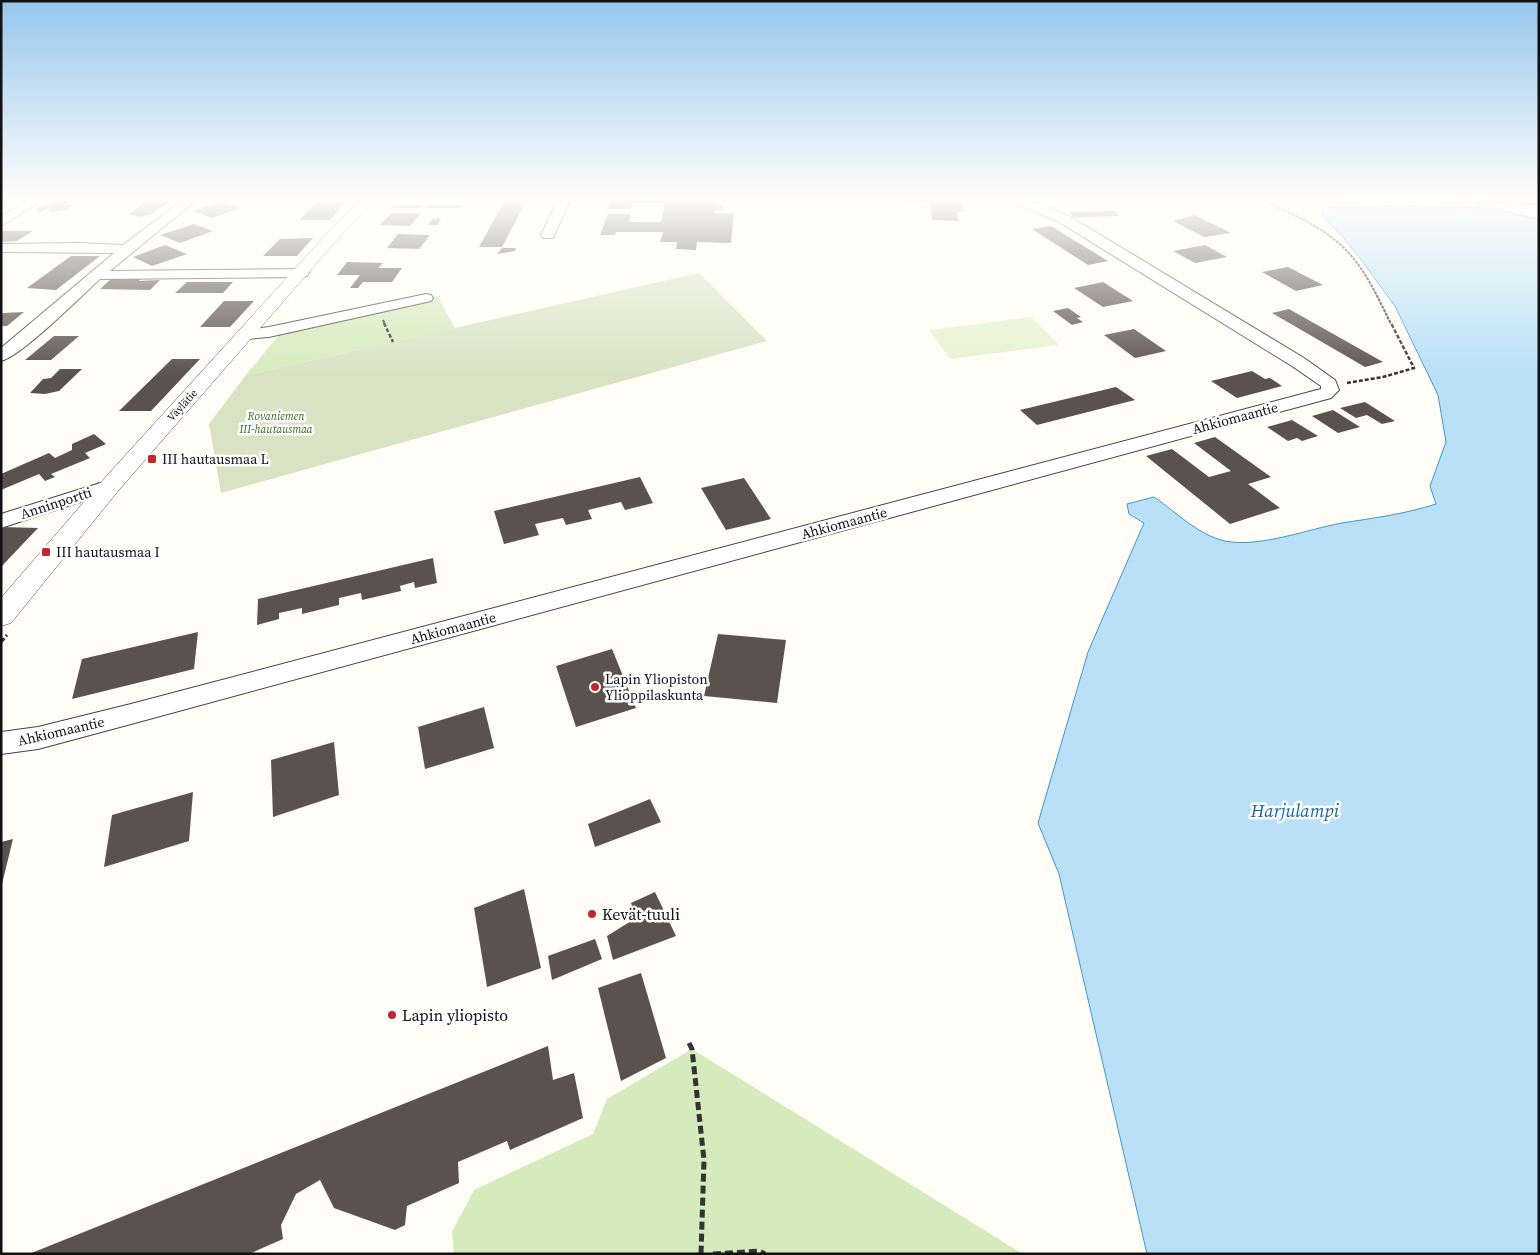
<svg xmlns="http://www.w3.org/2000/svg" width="1540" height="1255" viewBox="0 0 1540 1255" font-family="'Source Serif 4',serif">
	<rect width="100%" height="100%" fill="#fffdf5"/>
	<path fill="#d5ebbd" d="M437 296 455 328 246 375 284 329Z
		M692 1049 1023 1254H454L452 1232 474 1190 593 1134 607 1099Z"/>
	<path fill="#d9e3c4" d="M699 273 767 341 221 493 209 424 246 375Z"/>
	<path fill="#e6f2cf" d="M1031 317 1059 345 950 359 929 330Z"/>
	<path fill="#b9e0f7" stroke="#3f96cf" d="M1477 201 1486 202 1503 211 1539 220V1254H1147L1059 874 1038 823 1088 652 1144 523 1129 514 1127 504 1154 497C1176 512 1198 535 1225 541 1260 548 1308 529 1342 523 1374 518 1405 514 1436 504L1430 486 1446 442 1438 395 1395 306 1359 257 1341 235 1322 216V213L1330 208 1399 205 1469 208 1480 206Z"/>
	<path fill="#5a524d" d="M56 200H74L68 204 73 205 65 210 48 212 52 209H46L41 212H36L39 210H34Z
		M147 200H171L152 214 139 217 129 214Z
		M505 200H527L502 247H479Z
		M610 200H713L723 206 721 210 715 211V213H734L731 243 697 242 696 250 676 249 677 242H660L663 232H616L615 235H600L608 214H631L629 222H661L665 203H633L631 209H607Z
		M898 200H962L964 212H957L958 221 932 220 930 202 898 201Z
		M221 202 241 208 212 218 193 211Z
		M317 202H346L330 220H299Z
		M394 205H422L420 208H392Z
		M428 205H462L460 208H426Z
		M1115 211 1119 216 1073 217 1070 212Z
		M392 213H421L410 226 380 225Z
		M1195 215 1231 233 1204 237 1173 221Z
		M441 218 438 225H428L432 219Z
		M194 224 213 231 180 243 160 235Z
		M1051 226 1108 261 1088 265 1032 229Z
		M1 231H33L17 241 1 242Z
		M398 234 430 235 419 249 387 248Z
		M313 238 297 256H263L280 239Z
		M165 245 187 254 152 266 133 257Z
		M1205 245 1227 257 1195 263 1173 251Z
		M502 248H516L515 251 497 254Z
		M71 256H100L56 290 27 288Z
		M347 262 383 263 378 268H402L392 282H363L358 288H350L360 275H337Z
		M1288 267 1323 285 1296 291 1262 272Z
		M142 278 139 281 160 280 150 290 100 289 111 279Z
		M187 282H233L223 293H175Z
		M1103 282 1133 301 1103 307 1074 288Z
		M224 301H254L230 327H200Z
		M1068 308 1081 317 1077 318 1083 322 1072 325 1053 311Z
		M1289 309 1383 362 1365 367 1272 313Z
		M24 312 7 326H1V314L3 313Z
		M1134 329 1166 351 1135 358 1104 335Z
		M54 336H79L51 360H25Z
		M172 359H200L151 411H119Z
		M60 369H82L59 391 45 394 30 393 43 379 51 378Z
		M1252 371 1265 379 1270 378 1282 386 1237 398 1211 381Z
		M1116 387 1135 400 1037 425 1020 410Z
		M1365 402 1395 421 1382 424 1367 415 1356 418 1340 408Z
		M1333 410 1360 427 1338 433 1312 416Z
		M1292 420 1318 436 1302 441 1297 438 1288 441 1267 427Z
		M94 434 106 444 85 453 90 458 51 474 55 477 45 481 39 474 1 490V474L49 453 55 458 72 450V444Z
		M1215 437 1271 477 1248 484 1280 508 1230 524 1146 456 1172 449 1209 477 1231 471 1194 443Z
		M640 477 653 503 625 510 621 502 588 510 592 519 566 525 563 518 535 524 539 535 504 544 494 511Z
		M744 478 771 519 726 530 701 488Z
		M1 527 38 528 1 567Z
		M433 558 437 583 415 588 414 582 400 586 401 591 362 600 361 593 339 598V605L302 614V608L279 613V619L257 625 258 599Z
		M198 632 194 669 72 699 82 659Z
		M718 634 786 640 777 703 704 696Z
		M612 649 636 708 576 727 556 666Z
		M484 707 494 748 425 769 418 727Z
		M334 742 339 795 273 817 271 760Z
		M193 792 189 841 104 867 112 815Z
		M650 799 661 822 595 847 588 824Z
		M13 839 2 884H1V842Z
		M524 889 541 968 487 987 474 908Z
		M655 892 676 936 613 960 607 936 636 918 631 903Z
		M595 939 602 959 552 980 548 956Z
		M641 973 666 1058 621 1081 598 988Z
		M548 1046 553 1080 574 1073 583 1118 510 1150 507 1141 458 1162 459 1183 407 1206 405 1225 395 1230 334 1208 320 1180 296 1194 281 1225 283 1239 249 1254H29Z"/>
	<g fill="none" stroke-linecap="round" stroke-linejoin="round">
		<defs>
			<path id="minor" d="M29 200H43L1 226V216Z
				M183 200H196L110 271 302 269 307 270 309 273 307 276 302 277 100 279C81 296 22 356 1 361V348L114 253 1 252V244L78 243 123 245Z
				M558 200H570L553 238H543L541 235Z
				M1013 200H1028L1069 216 1304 358 1335 380 1339 390 1331 398 131 724 38 749 1 754V732L38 727 131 704 1321 389V386L1292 366 1059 222 1015 203Z
				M426 294 431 295 433 298 431 301 269 337 246 339 240 337 238 334 240 331 269 327Z
				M110 480 117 482 120 486 117 490 1 528V514Z"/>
			<path id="tertiary" d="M361 200H376L343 233 118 491 11 623 1 626V598L102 481 333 227Z"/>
			<path id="trunk" d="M1517 200H1539V205L1519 203Z"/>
		</defs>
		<use href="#minor" stroke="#444" stroke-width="2"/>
		<use href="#tertiary" stroke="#444" stroke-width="1"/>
		<use href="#trunk" stroke="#222" stroke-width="1"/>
		<path stroke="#333" stroke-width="2" stroke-dasharray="3 1" stroke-linecap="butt" d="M1263 200C1291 214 1322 226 1345 249 1366 270 1378 298 1391 324
			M1481 200 1509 204
			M383 320 385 324"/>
		<path stroke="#333" stroke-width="2.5" stroke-dasharray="4 2" stroke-linecap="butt" d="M384 323 393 342
			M1347 383 1383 377 1414 368 1391 323"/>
		<path stroke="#333" stroke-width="3" stroke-dasharray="5 2.5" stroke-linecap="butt" d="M1 642 7 635"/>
		<path stroke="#333" stroke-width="5" stroke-dasharray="8 4" stroke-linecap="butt" d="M689 1043 692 1049 704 1160 701 1254
			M713 1254 759 1251 765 1254"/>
		<use href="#minor" fill="#fff" fill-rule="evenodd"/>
		<use href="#tertiary" fill="#fff" fill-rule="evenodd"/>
		<use href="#trunk" fill="#f7bc64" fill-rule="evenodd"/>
	</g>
	<linearGradient id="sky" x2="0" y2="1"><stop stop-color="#95c6ee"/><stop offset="0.53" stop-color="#fffefa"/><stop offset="1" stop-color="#fffefa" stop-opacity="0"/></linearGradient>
	<rect width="1540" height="375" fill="url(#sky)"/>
	<g fill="#c4262e" stroke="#fff" stroke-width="2">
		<rect x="147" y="454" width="10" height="10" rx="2.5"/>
		<rect x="41" y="547" width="10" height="10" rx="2.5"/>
		<circle cx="595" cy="687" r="5"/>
		<circle cx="592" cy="914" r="5"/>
		<circle cx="392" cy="1015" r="5"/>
	</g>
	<g text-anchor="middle" stroke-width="5" stroke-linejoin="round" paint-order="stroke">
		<g font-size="11" fill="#111" stroke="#fff">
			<text transform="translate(182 405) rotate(-48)" y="4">Väylätie</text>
		</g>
		<g font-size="11" font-style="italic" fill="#2f6b1f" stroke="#fff">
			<text x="276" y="420">Rovaniemen<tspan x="276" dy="13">III-hautausmaa</tspan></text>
		</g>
		<g font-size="14" fill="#111" stroke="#fff">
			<text transform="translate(1235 418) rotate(-15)" y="5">Ahkiomaantie</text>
			<text transform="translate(56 503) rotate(-18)" y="5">Anninportti</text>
			<text transform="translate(844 523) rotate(-15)" y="5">Ahkiomaantie</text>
			<text transform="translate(453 628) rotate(-15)" y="5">Ahkiomaantie</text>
			<text transform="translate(61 731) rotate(-13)" y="5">Ahkiomaantie</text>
		</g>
		<g font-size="14" fill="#111" stroke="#fff" text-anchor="start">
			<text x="162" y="464">III hautausmaa L</text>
			<text x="56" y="557">III hautausmaa I</text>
			<text x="605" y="684">Lapin Yliopiston<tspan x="605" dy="16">Ylioppilaskunta</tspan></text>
		</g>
		<g font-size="16" fill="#111" stroke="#fff" text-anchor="start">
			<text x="602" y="920">Kevät-tuuli</text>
			<text x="402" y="1021">Lapin yliopisto</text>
		</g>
		<g font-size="18" font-style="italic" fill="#1768a6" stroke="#fff">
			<text x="1295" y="817">Harjulampi</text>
		</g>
	</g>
	<rect width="1540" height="1255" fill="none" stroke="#111111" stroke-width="5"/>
</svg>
